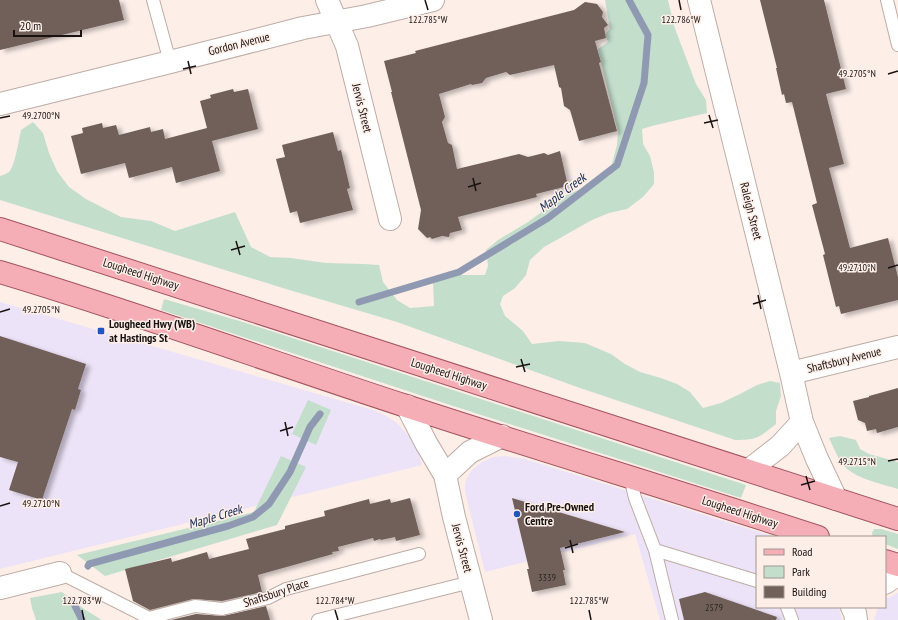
<svg xmlns="http://www.w3.org/2000/svg" width="898" height="620" viewBox="0 0 898 620" font-family="'PT Sans Narrow',sans-serif">
	<defs>
		<filter id="shadow"><feDropShadow dx="4.5" dy="2.5" stdDeviation="2" flood-color="#0004"/></filter>
	</defs>
	<rect width="100%" height="100%" fill="#fdeee8"/>
	<path fill="#ede3f8" d="M0 302 373 410 385 415 397 423 408 435 415 445 419 455 422 465 0 569Z
		M505 456 525 459 775 537H757V607H839L842 620H660L635 534 485 572 465 492V484L467 477 473 469 482 462 493 457Z
		M898 593V620H874L878 607H885V599Z"/>
	<path fill="#c4decc" d="M605 0H668L674 26 696 84 706 100 707 113 652 126 642 129 643 144 650 156 654 172V184L643 197 627 209 609 213 592 220 544 247 530 260 526 275 515 288 503 296 500 304 505 316 523 331 532 344 559 341 585 343 611 354 625 364 640 372 661 378 677 384 690 392 703 408 721 403 740 394 757 385 770 381 780 383 781 396 776 411V424C758 438 758 440 735 440L580 388 397 322 286 289 0 200V176C3 175 6 174 9 172 15 166 19 139 21 130L33 122 43 133 49 153 57 171 69 187 86 199 121 217 151 221 175 231 235 212 251 247 270 257 291 258 326 263 364 264 379 265 383 282 397 300 410 308 434 306 433 282 453 275H485L488 266 486 250 498 240 528 222 564 196 600 181 610 175V171L617 145 618 132 598 49 608 42 605 34 610 29Z
		M164 299 243 322 746 485 741 498 447 404 161 310Z
		M308 400 331 410 316 445 292 434Z
		M840 436 856 440 860 449 869 454 898 462V489C882 484 858 479 846 468 838 460 834 448 829 438Z
		M281 456 306 467 277 525 105 576 77 555 254 512Z
		M874 529H881L898 534V549L885 544V537H873L872 533Z
		M62 592 84 609 102 620H36L32 608 30 598Z"/>
	<g fill="none" stroke-linecap="round" stroke-linejoin="round">
		<path stroke="#8f9ab2" stroke-width="7" d="M359 302 459 272 548 218 617 165 644 83 648 35 629 0
			M88 566 89 564 228 526 253 517 269 504 290 472 310 427 320 414
			M72 600 82 620"/>
	</g>
	<path fill="#71615a" filter="url(#shadow)" d="M0 0H119L124 20 0 50Z
		M760 0H824L846 89 826 94 844 164 829 168 850 248 888 238 898 277V300L841 314 839 306 836 307 823 255 825 254 812 205 817 203 792 102 786 103 784 94 782 95 776 68H777Z
		M585 2 597 4 603 12 602 17 608 25 604 28 606 38 595 41 601 62 599 63 617 131 579 141 570 110 564 106 561 88 559 87 554 65 510 75 506 72 486 78 482 83 472 85 471 84 439 94 445 117 442 122 448 143 452 145 457 169 519 154 528 157 544 153 548 155 560 151 568 186 536 194 537 197 458 217 462 230 450 233 449 237 442 236 432 239 430 237 427 238 418 229 421 210 391 92H392L384 61 416 53 415 51 574 10Z
		M233 89 234 92 248 89 258 129 212 141 220 171 176 183 172 167 129 178 125 163 81 174 71 136 83 133 82 128 102 123 103 128 116 125 119 135 150 127 151 132 163 129 165 139 207 128 200 101 211 98 210 95Z
		M333 132 338 151 341 150 350 188 347 189 353 210 300 223 297 211 290 213 276 159 285 157 282 145Z
		M0 336 86 364 78 389 81 390 75 410 72 409 42 500 9 490 18 462 0 457Z
		M898 388V427L877 433 876 429 867 431 865 423 858 420 853 401 869 397V396Z
		M410 498 420 535 396 541 395 537 381 540 380 539 374 541 373 538 338 547 339 551 332 552 333 554 258 575 262 592 222 601 193 599 150 610 133 601 125 569 171 558 172 562 207 552 209 559 249 549 246 539 285 529V526L325 516 324 511 369 499 370 504 390 499 391 503Z
		M512 498 625 532 560 548 565 570H563L566 585 532 592 527 569H529Z
		M705 592 777 617 776 620H684L679 599Z
		M266 606 270 620H171L196 614 223 616Z"/>
	<g fill="none" stroke-linecap="round" stroke-linejoin="round">
		<defs>
			<path id="lane" d="M153 0 170 62
				M887 0 898 45
				M630 477 635 498 655 550 672 620
				M655 550 757 581
				M60 573 149 618 195 606 222 609 268 598 286 589 419 554
				M787 607 792 620
				M318 620 471 582"/>
			<path id="street" d="M327 0 347 46 390 219
				M699 0 791 373 802 422 817 459 836 499
				M0 104 170 62 303 28 367 16 433 0
				M791 373 898 347
				M407 406 426 443 445 475 454 517 481 620
				M749 470 780 446 802 422
				M445 475 470 452 502 436
				M885 583 898 574
				M0 588 60 573
				M852 607 855 613 856 620"/>
			<path id="primary" d="M0 229 898 519
				M0 272C137 313 271 362 406 406 543 451 681 492 818 537
				M885 561 898 565"/>
		</defs>
		<use href="#lane" stroke="#beaca5" stroke-width="14"/>
		<use href="#street" stroke="#beaca5" stroke-width="24"/>
		<use href="#primary" stroke="#a4545d" stroke-width="24"/>
		<use href="#lane" stroke="#fff" stroke-width="12"/>
		<use href="#street" stroke="#fff" stroke-width="22"/>
		<use href="#primary" stroke="#f6aeb6" stroke-width="22"/>
	</g>
	<path fill="none" stroke="#181210" stroke-width="1.5" d="M425 0 428 10M679 0 681 10M188 61 191 74M183 69 196 66M888 74 898 71M709 115 713 128M0 118 10 116M704 123 718 120M473 178 476 191M468 187 481 183M236 241 240 255M231 250 245 246M888 268 898 265M758 295 761 309M753 304 766 300M0 312 10 309M521 359 525 372M516 367 530 364M285 422 288 436M280 431 293 427M888 461 898 459M806 476 810 490M801 485 815 481M0 506 10 503M570 540 573 553M565 548 578 544M82 610 84 620M335 610 338 620M589 610 591 620"/>
	<g fill="#1c58c4" stroke="#fdeee8" stroke-width="1.5">
		<rect x="97" y="327" width="8" height="8" rx="2"/>
		<circle cx="517" cy="514" r="4"/>
	</g>
	<g text-anchor="middle" stroke-width="3" stroke-linejoin="round" paint-order="stroke">
		<g font-size="10" fill="#2e2622">
			<text x="547" y="581">3339</text>
			<text x="714" y="611">2579</text>
		</g>
		<g font-size="12" fill="#181210" stroke="#fdeee8">
			<text transform="translate(239 44) rotate(-14)" y="4">Gordon Avenue</text>
			<text transform="translate(362 108) rotate(76)" y="4">Jervis Street</text>
			<text transform="translate(751 211) rotate(76)" y="4">Raleigh Street</text>
			<text transform="translate(141 274) rotate(18)" y="4">Lougheed Highway</text>
			<text transform="translate(844 360) rotate(-14)" y="4">Shaftsbury Avenue</text>
			<text transform="translate(449 374) rotate(18)" y="4">Lougheed Highway</text>
			<text transform="translate(740 512) rotate(18)" y="4">Lougheed Highway</text>
			<text transform="translate(462 548) rotate(75)" y="4">Jervis Street</text>
			<text transform="translate(276 593) rotate(-18)" y="4">Shaftsbury Place</text>
		</g>
		<g font-size="12" font-weight="bold" fill="#181210" stroke="#fdeee8" text-anchor="start">
			<text x="109" y="328">Lougheed Hwy (WB)<tspan x="109" dy="14">at Hastings St</tspan></text>
			<text x="525" y="511">Ford Pre-Owned<tspan x="525" dy="14">Centre</tspan></text>
		</g>
		<g font-size="13" font-style="italic" fill="#152c56" stroke="#fdeee8">
			<text transform="translate(562 192) rotate(-37)" y="5">Maple Creek</text>
			<text transform="translate(215 516) rotate(-17)" y="5">Maple Creek</text>
		</g>
	</g>
	<g font-size="10" text-anchor="middle" fill="#181210" stroke="#fdeee8" stroke-width="3" stroke-linejoin="round" paint-order="stroke">
		<text x="428" y="23">122.785°W</text>
		<text x="681" y="23">122.786°W</text>
		<text x="857" y="77">49.2705°N</text>
		<text x="41" y="119">49.2700°N</text>
		<text x="857" y="271">49.2710°N</text>
		<text x="41" y="313">49.2705°N</text>
		<text x="857" y="465">49.2715°N</text>
		<text x="41" y="507">49.2710°N</text>
		<text x="82" y="604">122.783°W</text>
		<text x="335" y="604">122.784°W</text>
		<text x="589" y="604">122.785°W</text>
	</g>
	<rect x="756" y="536" width="130" height="72" fill="#fdeee8" stroke="#a19692"/>
	<rect x="764" y="549" width="20" height="6" fill="#f6aeb6" stroke="#a19692"/>
	<text x="792" y="556" font-size="12" fill="#181210">Road</text>
	<rect x="764" y="566" width="20" height="12" fill="#c4decc" stroke="#a19692"/>
	<text x="792" y="576" font-size="12" fill="#181210">Park</text>
	<rect x="764" y="586" width="20" height="12" fill="#71615a" stroke="#a19692"/>
	<text x="792" y="596" font-size="12" fill="#181210">Building</text>
	<path d="M14 30v6h67v-6" fill="none" stroke="#181210" stroke-width="2"/>
	<text x="20" y="30" font-size="12" fill="#181210" stroke="#fdeee8" stroke-width="3" paint-order="stroke">20 m</text>
</svg>
